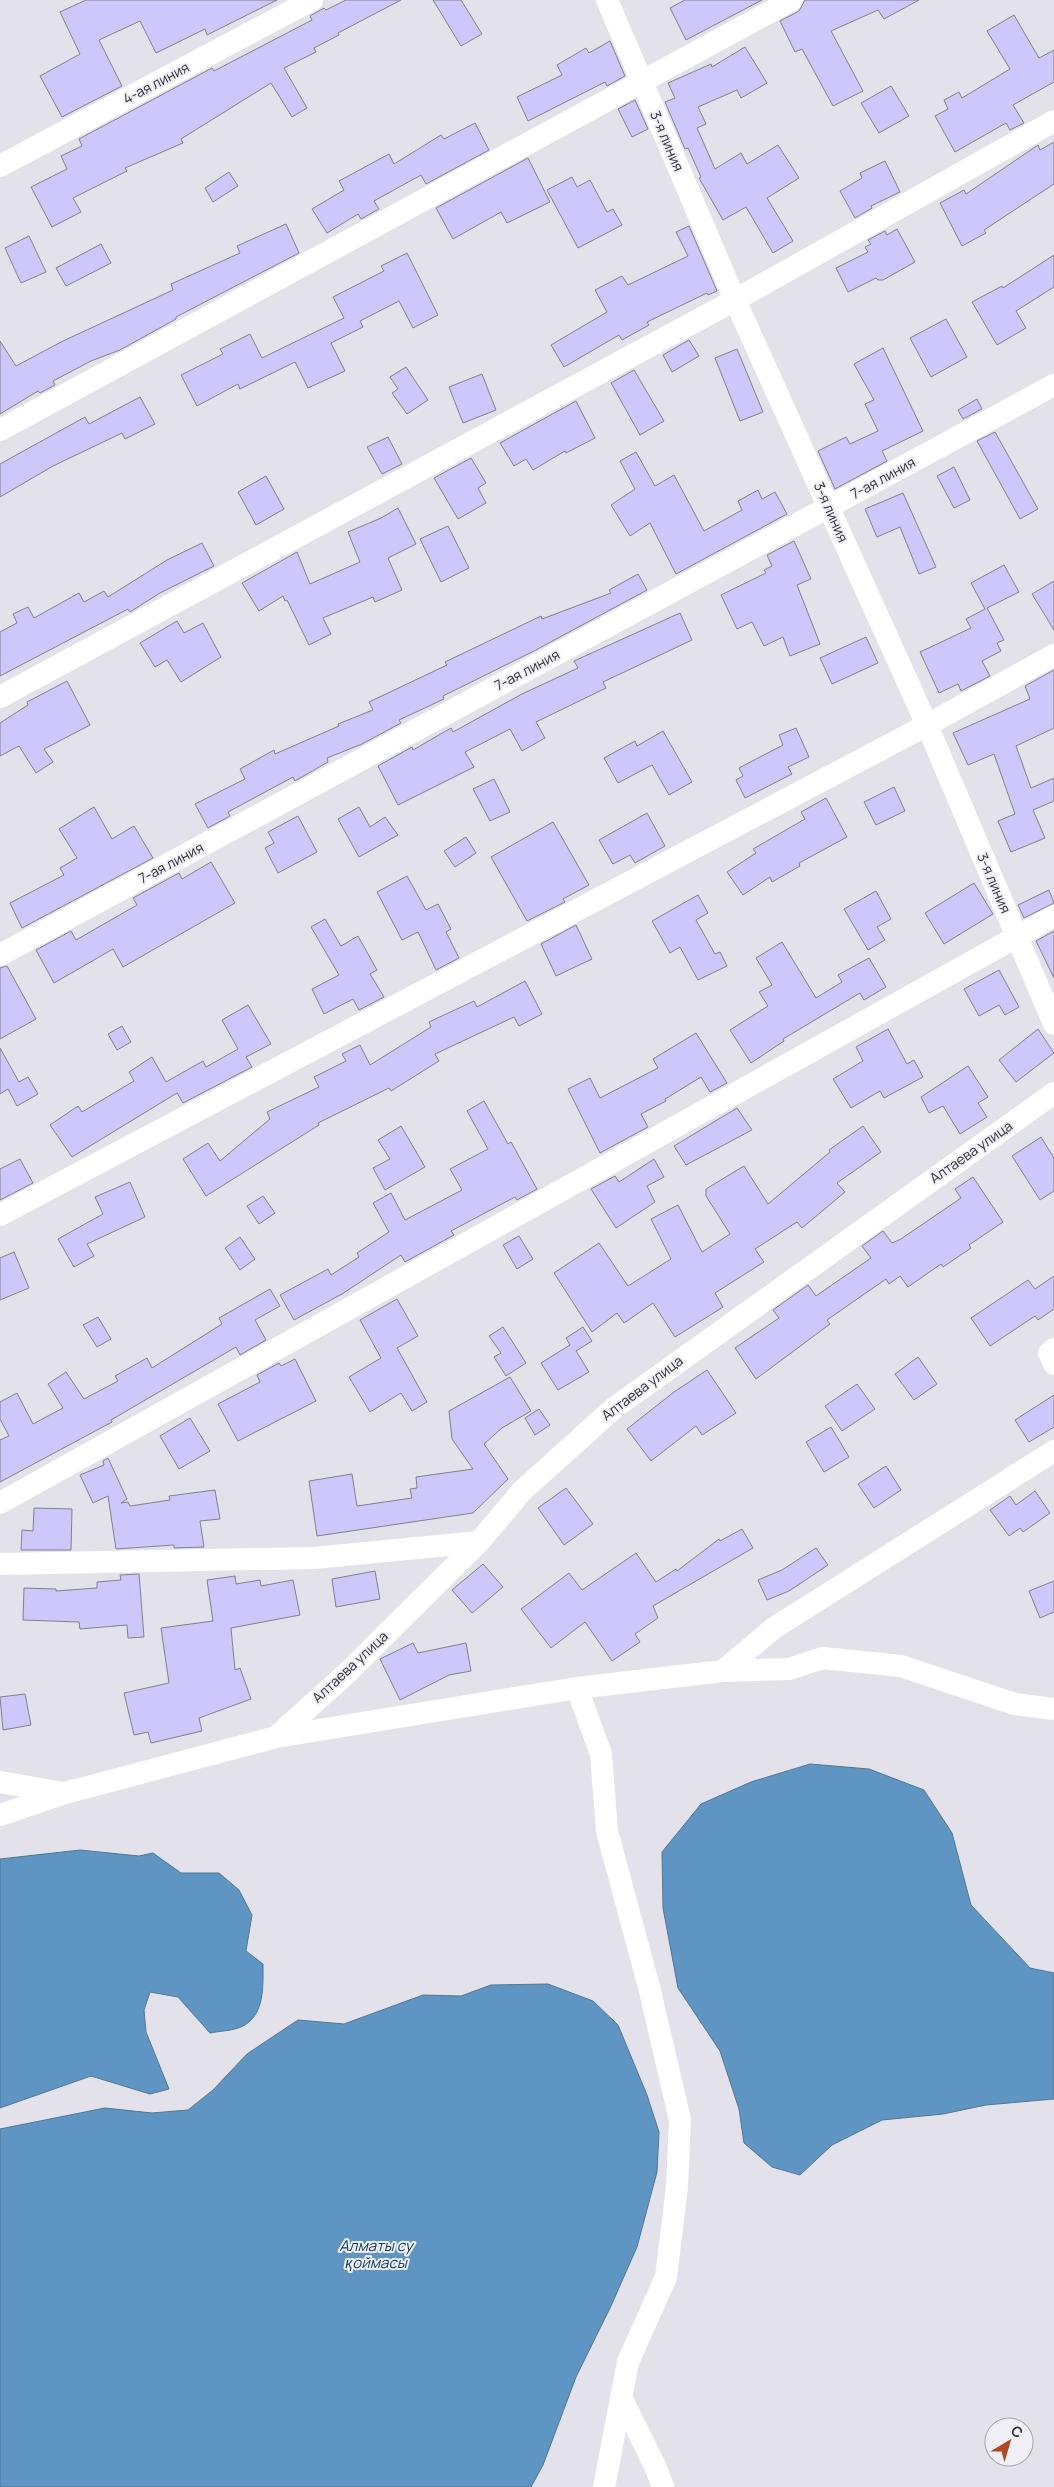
<svg xmlns="http://www.w3.org/2000/svg" width="1054" height="2487" viewBox="0 0 1054 2487" font-family="Manrope,sans-serif">
	<rect width="100%" height="100%" fill="#e3e2ea"/>
	<path fill="#5f95c2" stroke="#517797" d="M810 1764 869 1769 924 1790 952 1833 971 1905 1030 1968 1054 1973V2099L986 2105 943 2114 882 2120 832 2145 800 2175 772 2167 744 2143 739 2109 720 2051 678 1988 663 1908 662 1852 701 1804 751 1782Z
		M80 1850 139 1856 153 1853 181 1873H219L239 1890 252 1915 246 1951 263 1964C263 1987 265 2016 241 2027 232 2031 219 2031 210 2033L178 1997 150 1992 144 2010 146 2032 169 2089 150 2094 91 2076 0 2108V1859Z
		M548 1984 593 2001 618 2025 647 2095 659 2132 657 2172 637 2247 611 2306 576 2377 543 2465 531 2487H0V2129L105 2108 152 2113 188 2110 213 2090 247 2054 298 2020 344 2024 423 1995 461 1996 491 1985Z"/>
	<path fill="#cdc7fb" stroke="#828189" d="M86 0H277L207 35 205 29 156 53 140 21 99 40 122 86 62 117 40 76 80 54 60 12Z
		M346 0H401L338 33 339 35 314 48 316 52 284 68 307 108 292 117 271 83 181 139 183 143 125 168 127 171 73 198 81 212 52 227 31 187 67 169 61 156 82 146 79 139 212 68 214 71 312 20 310 16 324 8 326 10Z
		M433 0H461L482 34 461 46Z
		M685 0H762L686 40 670 8Z
		M805 0H919L884 19 878 10 831 31 863 91 833 106 802 49 795 52 780 21 799 11Z
		M1014 15 1039 58 1054 50V82L1013 105 1024 123 1010 130 1006 123 955 152 935 116 948 109 944 100 959 92 962 98 1010 69 987 31Z
		M610 41 625 76 607 86 605 82 528 121 517 97 562 75 557 65 586 48 589 53Z
		M745 47 767 83 741 98 737 90 698 107 706 124 697 128 715 169 741 153 747 164 778 145 799 178 767 198 793 241 773 253 746 207 723 220 699 178 701 177 688 148 685 149 665 102 675 98 668 83 711 64 712 67Z
		M891 86 909 116 879 133 861 103Z
		M635 100 648 129 632 137 618 109Z
		M475 123 489 150 426 184 421 175 374 201 379 209 361 219 358 214 327 233 312 209 344 190 339 181 389 154 394 164 441 135 444 139Z
		M1054 142V184L984 230 986 233 962 246 940 203 964 190 966 194 1038 145 1040 150Z
		M528 158 550 202 507 223 501 212 453 239 436 208Z
		M885 161 900 192 871 206 872 208 855 218 840 191 862 178 860 173Z
		M229 172 238 186 213 202 205 188Z
		M572 177 577 187 590 180 607 212 613 209 622 225 578 248 547 190Z
		M286 224 299 253 176 317V319L120 350 91 361 53 381 55 385 40 393 38 391 0 414V341L16 366 63 341 173 290 171 284 240 253 237 246Z
		M689 226 717 291 708 295 707 293 647 322 649 325 622 340 619 335 564 367 551 345 607 312 595 290 622 276 628 285 688 256 676 232Z
		M897 229 915 262 883 280H878L876 278 848 292 836 268 868 252 865 247 871 244 868 240 885 231 887 235Z
		M29 236 46 272 21 283 5 248Z
		M101 244 111 263 66 286 56 268Z
		M407 253 438 315 413 328 399 301 360 321 363 327 331 343 345 371 308 388 295 362 240 389 238 384 197 406 181 375 223 354 220 349 250 334 262 358 344 318 333 297 384 271 381 266Z
		M1054 255V287L1016 311 1026 328 997 345 972 302 1002 286 1003 288Z
		M946 319 967 357 931 377 910 338Z
		M689 340 699 356 672 372 663 355Z
		M883 348 923 431 882 451 887 461 835 489 818 451 846 437 850 444 878 431 865 404 874 400 854 364Z
		M737 349 763 412 740 421 715 358Z
		M406 367 428 400 407 414 392 393 398 389 390 377Z
		M634 370 664 421 640 435 611 383Z
		M482 374 496 410 463 423 449 387Z
		M140 397 155 424 125 439 122 433 53 466 0 497V464L85 417 89 424Z
		M977 399 982 409 963 419 958 410Z
		M576 401 595 438 566 453 565 451 533 470 526 459 514 466 500 443Z
		M995 432 1038 509 1020 519 977 441Z
		M388 437 402 464 382 474 367 447Z
		M636 452 655 486 674 475 704 531 742 510 738 501 758 490 762 499 775 492 787 514 676 574 650 523 630 536 611 505 635 489 620 461Z
		M471 458 486 483 478 488 486 503 458 519 434 478Z
		M954 467 970 500 954 508 937 476Z
		M266 476 284 509 256 525 238 492Z
		M903 493 936 567 919 574 900 527 877 537 865 509Z
		M398 508 416 544 388 558 402 590 375 602 373 597 323 618 331 634 309 645 287 600 285 601 283 596 259 611 242 583 297 552 310 584 360 562 348 532 381 518Z
		M448 526 469 568 441 582 420 539Z
		M794 541 811 579 797 585 820 644 790 656 783 637 764 646 752 622 737 629 721 595 766 573 764 570 772 566 767 555Z
		M202 543 214 566 160 593 130 612 128 609 0 676V632L17 623 13 614 28 607 34 618 79 593 84 602 104 591 108 597 167 560Z
		M1004 565 1019 592 987 608 1004 640 997 643 1001 651 982 661 990 676 961 691 958 684 939 693 920 652 971 628 966 619 985 609 971 583Z
		M638 574 647 590 534 651 443 696 444 699 399 720 401 723 362 744 327 758 328 762 295 781 293 777 228 812 230 816 208 828 195 804 245 779 240 769 274 750 275 754 339 726 338 724 373 710 369 702 447 665 445 662 541 616 542 619 611 593 609 590Z
		M1054 581V630L1032 594Z
		M680 613 692 640 603 682 606 688 536 722 545 738 522 751 510 729 465 752 474 767 398 805 378 766 412 747 413 750 451 728 453 732 522 694 578 668 574 661Z
		M177 621 184 633 203 623 221 657 181 682 167 660 155 667 140 643Z
		M866 637 878 663 832 684 820 658Z
		M1054 670V728L1016 746 1031 788 1054 778V801L1033 810 1045 838 1011 852 998 821 1015 814 994 754 968 765 953 733 1030 699 1025 686Z
		M67 681 90 725 44 749 53 762 36 773 19 746 0 756V723L28 705 27 702Z
		M796 728 809 757 788 767 792 774 745 798 736 780 743 776 739 768 783 745 779 735Z
		M663 731 692 782 669 795 652 765 618 783 604 758 635 741 637 746Z
		M494 779 510 812 490 821 473 789Z
		M894 787 905 811 876 825 864 802Z
		M826 798 847 837 799 863 800 866 772 882 770 877 743 895 727 872 756 853 753 849 805 819 801 812Z
		M94 807 112 839 134 826 153 858 22 928 10 903 64 875 60 868 77 858 59 829Z
		M359 807 370 827 385 817 398 835 359 857 338 819Z
		M647 813 665 846 635 863 630 855 613 864 599 840Z
		M298 816 317 852 278 873 265 848 274 843 268 832Z
		M553 822 589 885 563 899 565 902 527 921 491 857Z
		M466 837 476 853 455 867 444 851Z
		M211 862 235 903 123 967 113 949 54 983 36 950 71 931 76 940 137 905 133 898 179 873 182 879Z
		M407 876 426 910 438 904 451 929 446 932 459 958 436 970 418 932 402 940 377 892Z
		M974 883 993 914 944 944 925 913Z
		M1049 890 1054 903 1024 918 1018 905Z
		M876 891 891 919 877 927 885 940 868 950 844 909Z
		M698 895 708 913 696 920 715 954 720 952 727 966 698 980 680 947 670 953 652 921Z
		M325 919 341 946 358 936 377 970 370 974 384 997 359 1010 353 999 324 1014 312 989 339 975 311 927Z
		M576 925 592 959 556 976 541 944Z
		M1054 931V978L1036 941Z
		M782 942 816 998 842 982 838 975 869 958 886 987 864 1000 860 993 783 1039 784 1041 751 1063 730 1030 768 1006 759 992 772 985 756 958Z
		M7 966 36 1019 0 1039V968Z
		M999 970 1019 1007 1005 1015 999 1005 979 1016 964 989Z
		M525 981 542 1014 519 1026 514 1017 435 1054 439 1061 391 1091 389 1088 318 1123 319 1125 206 1196 183 1159 208 1143 220 1161 270 1119 267 1112 319 1087 314 1077 346 1061 342 1054 360 1045 370 1065 431 1027 429 1022 474 1001 477 1007Z
		M248 1005 271 1044 246 1057 252 1067 183 1103 177 1093 72 1157 50 1125 78 1106 82 1112 134 1081 129 1072 152 1057 166 1082 203 1061 206 1067 238 1049 222 1020Z
		M122 1026 131 1042 117 1050 108 1034Z
		M888 1029 907 1064 914 1060 923 1077 884 1098 880 1091 851 1108 833 1079 863 1061 856 1047Z
		M1038 1029 1054 1053 1016 1082 999 1060Z
		M696 1033 727 1083 710 1092 701 1077 665 1099 666 1101 641 1114 648 1127 600 1153 568 1089 590 1078 600 1098 658 1068 653 1059Z
		M0 1048 19 1082 28 1077 38 1094 17 1106 8 1089 0 1094Z
		M968 1066 988 1097 978 1103 987 1117 960 1134 943 1106 929 1113 921 1097Z
		M484 1101 508 1144 511 1142 537 1189 517 1200 515 1197 451 1231 454 1235 405 1262 401 1255 342 1294 294 1320 280 1295 328 1269 331 1275 359 1257 357 1253 389 1232 373 1203 391 1193 405 1220 462 1190 450 1169 488 1149 467 1111Z
		M737 1108 752 1130 686 1165 674 1146Z
		M401 1126 425 1167 385 1190 373 1168 390 1159 378 1140Z
		M863 1126 881 1152 837 1183 845 1192 802 1228 797 1222 755 1249 764 1262 715 1293 723 1307 675 1337 653 1303 624 1323 617 1313 592 1332 554 1273 599 1243 628 1286 671 1259 651 1219 678 1205 702 1252 730 1234 706 1196V1189L744 1166 768 1204 830 1152 829 1150Z
		M1041 1137 1054 1158V1191L1040 1200 1012 1156Z
		M20 1159 33 1183 0 1200V1169Z
		M654 1159 664 1177 647 1186 655 1202 616 1228 591 1189 615 1176 619 1182Z
		M973 1177 1003 1222 969 1245 971 1248 943 1267 941 1264 908 1287 900 1276 889 1284 886 1279 827 1320 830 1324 756 1379 735 1348 779 1318 773 1310 808 1285 816 1296 871 1258 862 1246 883 1231 892 1243 901 1239 961 1198 955 1189Z
		M130 1182 145 1217 87 1244 94 1256 74 1267 58 1239 103 1214 95 1197Z
		M263 1196 275 1213 259 1224 247 1206Z
		M519 1236 533 1259 517 1269 503 1245Z
		M240 1237 255 1259 240 1270 225 1248Z
		M14 1252 29 1288 0 1300V1258Z
		M1054 1276V1309L1038 1320 1035 1316 990 1346 971 1318 1028 1280 1035 1289Z
		M270 1289 280 1306 255 1320 266 1340 240 1355 236 1347 111 1420 112 1422 0 1482V1440L9 1436 0 1419V1402L17 1393 33 1424 63 1408 48 1384 66 1372 84 1399 118 1381 115 1376 147 1358 152 1368 222 1324 219 1318Z
		M397 1299 418 1336 397 1348 427 1402 412 1411 401 1393 370 1412 349 1377 381 1358 360 1320Z
		M98 1317 111 1339 97 1347 83 1325Z
		M503 1327 526 1363 506 1376 494 1357 501 1353 489 1336Z
		M583 1327 592 1341 576 1351 589 1372 558 1390 541 1363 570 1345 566 1338Z
		M918 1357 937 1384 914 1400 895 1374Z
		M295 1359 316 1401 238 1441 218 1404 260 1382 257 1375 279 1363 281 1366Z
		M707 1370 736 1413 702 1435 696 1426 651 1461 627 1429 674 1392Z
		M510 1377 531 1411 502 1428 484 1444 508 1479 473 1513 317 1536 309 1481 352 1474 357 1506 412 1498 410 1489 417 1488 416 1477 473 1469 452 1439 449 1411Z
		M857 1384 875 1409 842 1431 825 1406Z
		M1054 1395V1427L1029 1442 1015 1420Z
		M539 1409 550 1425 535 1435 525 1418Z
		M190 1418 210 1451 179 1469 160 1436Z
		M831 1427 849 1457 824 1472 806 1442Z
		M108 1458 127 1499 121 1503 128 1502 130 1506 170 1500 169 1496 215 1490 220 1519 200 1521 204 1547 174 1548V1545L116 1549 108 1496 93 1503 80 1475 104 1465 103 1461Z
		M886 1466 901 1490 874 1508 858 1484Z
		M566 1488 593 1524 564 1545 538 1508Z
		M1035 1491 1050 1513 1023 1532 1020 1528 1009 1536 990 1510 1010 1496 1016 1505Z
		M34 1508 72 1509 71 1550H21L22 1530 33 1531Z
		M742 1529 753 1548 653 1606 658 1618 635 1634 640 1642 612 1661 585 1622 551 1648 521 1609 569 1573 582 1590 636 1553 656 1582 676 1569 677 1571 719 1539 720 1541Z
		M816 1548 828 1565 789 1591 767 1600 758 1580 782 1570Z
		M483 1564 503 1587 472 1613 452 1590Z
		M375 1571 380 1599 336 1607 332 1579Z
		M139 1574 144 1637 128 1638 127 1625 80 1629 79 1622 23 1620 24 1588 56 1589V1591L97 1588V1582L121 1580 120 1575Z
		M235 1576 236 1584 260 1580 261 1586 293 1580 300 1615 231 1628 235 1670 240 1668 251 1699 199 1718 202 1731 151 1743 148 1732 134 1735 124 1693 169 1683 161 1628 213 1621 207 1580Z
		M1054 1581V1612L1040 1618 1029 1591Z
		M413 1643 418 1653 466 1643 471 1671 449 1675 400 1700 380 1659Z
		M25 1694 31 1725 3 1730 0 1697Z"/>
	<g fill="none" stroke-linecap="round" stroke-linejoin="round">
		<path stroke="#fff" stroke-width="22" d="M607 0 735 300 927 725 1054 1024
			M0 166 312 0
			M0 430 792 0
			M0 697 735 300 1054 121
			M0 955 1054 385
			M0 1215 927 725 1054 655
			M1054 1349 1049 1353 1054 1364
			M0 1503 1054 916
			M0 1564 314 1558 479 1542
			M723 1671 774 1628 1054 1451
			M577 1688 601 1754 607 1831 649 1987 680 2120 677 2187 666 2277 628 2362 604 2487
			M276 1737 346 1674 479 1542 522 1491 614 1408 1054 1093
			M0 1782 63 1793
			M0 1815 65 1793 276 1737 577 1688 723 1671 789 1669 823 1658 901 1666 1015 1704 1054 1709
			M621 2397 655 2466 663 2487"/>
	</g>
	<g text-anchor="middle" stroke-width="4" stroke-linejoin="round" paint-order="stroke">
		<g font-size="14" fill="#313134" stroke="#f0eff7">
			<text transform="translate(156 83) rotate(-28)" y="5">4-ая линия</text>
			<text transform="translate(667 141) rotate(67)" y="5">3-я линия</text>
			<text transform="translate(883 478) rotate(-29)" y="5">7-ая линия</text>
			<text transform="translate(831 512) rotate(66)" y="5">3-я линия</text>
			<text transform="translate(527 670) rotate(-28)" y="5">7-ая линия</text>
			<text transform="translate(171 863) rotate(-28)" y="5">7-ая линия</text>
			<text transform="translate(994 883) rotate(67)" y="5">3-я линия</text>
			<text transform="translate(971 1152) rotate(-35)" y="5">Алтаева улица</text>
			<text transform="translate(642 1388) rotate(-37)" y="5">Алтаева улица</text>
			<text transform="translate(350 1667) rotate(-43)" y="5">Алтаева улица</text>
		</g>
		<g font-size="15" font-style="italic" fill="#174160" stroke="#f0eff7">
			<text x="376" y="2251">Алматы су<tspan x="376" dy="17">қоймасы</tspan></text>
		</g>
	</g>
	<g transform="translate(1009 2442) rotate(38)"><circle r="24" fill="#f0eff7" stroke="#a4a3a9"/>
	<path d="M0-4L9 19L0 12L-9 19Z" fill="#b14a22"/>
	<text y="-8" font-size="14" font-weight="bold" text-anchor="middle" fill="#313134">С</text>
	</g>
</svg>
